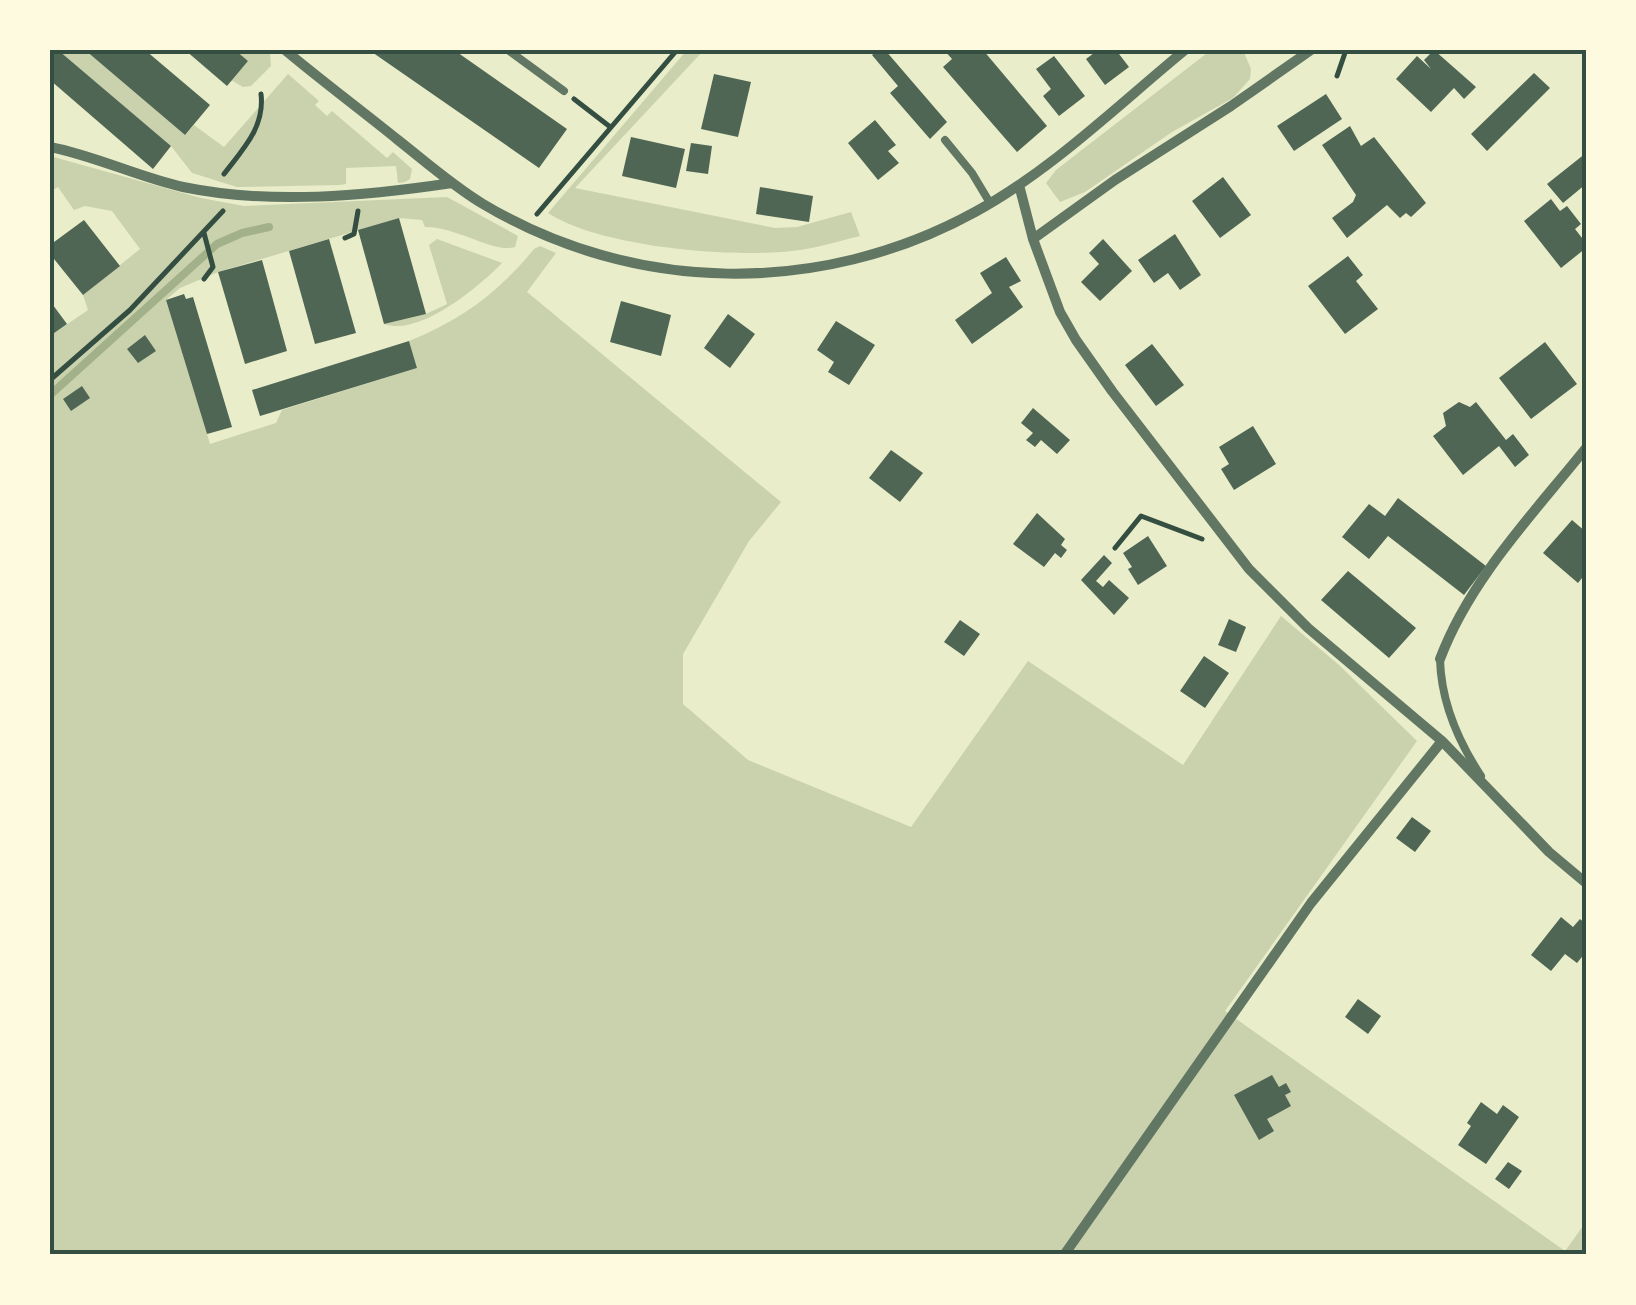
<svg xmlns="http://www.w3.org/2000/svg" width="1636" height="1305" viewBox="0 0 1636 1305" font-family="'PT Sans',sans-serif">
	<rect width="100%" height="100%" fill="#e9edc9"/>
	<path fill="#cad2ad" d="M58 50H85L185 135 194 125 224 147 288 74 319 101 315 105 327 116 332 111 387 158 393 152 412 169 410 179 405 182 398 183 396 166 346 168V184L339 185 237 187 192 173 171 146Z
		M235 50 270 52 271 66 251 86 243 87 231 80 248 61Z
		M687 50H704L575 188 775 228 797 227 851 212 860 236C838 241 814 249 792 251 730 258 600 247 548 213Z
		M1211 50H1243L1251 69 1250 79 1233 98 1172 132 1085 192 1060 202 1046 183 1056 170Z
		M50 156 201 198 244 206 447 197 518 236 515 247C495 254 455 226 425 227L422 220 399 218 218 272 180 288 166 300 210 444 276 423 282 410 417 368 409 341C461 320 499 292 534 249L540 246 556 253 527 292 781 502 749 541 683 654V704L748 760 911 827 1028 661 1183 765 1281 616 1339 665 1417 741 1225 1011 1565 1251 1586 1222V1255H50V336L88 310 83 295 140 249 112 211 85 206 74 210 58 187 50 192Z
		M437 239 502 263C479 287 419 337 384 324L426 314 447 304 429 245Z"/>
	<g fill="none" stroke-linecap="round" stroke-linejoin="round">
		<path stroke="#a3b18a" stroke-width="8" d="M50 395 217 244 242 233 269 227"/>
	</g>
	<path fill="#4f6655" d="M50 50H58L171 146 153 169 50 80Z
		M85 50H145L210 105 185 135Z
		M185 50H235L248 61 227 86Z
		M369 50H454L567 129 539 168Z
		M878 50H885L947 122 930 139 890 93 898 86 872 55Z
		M944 50H983L1047 126 1017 152 943 67 952 59Z
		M1098 50H1116L1129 67 1105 85 1086 59Z
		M1434 50 1476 87 1464 99 1454 88 1431 112 1396 79 1417 56 1431 69 1424 60Z
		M1054 56 1085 96 1059 116 1043 96 1051 89 1036 69Z
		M1534 73 1550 88 1487 151 1471 134Z
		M714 74 751 82 738 137 701 129Z
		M1326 94 1342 119 1294 151 1277 126Z
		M875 120 896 145 888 151 899 163 878 180 848 143Z
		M1350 126 1361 146 1374 137 1426 203 1411 217 1406 213 1400 218 1387 205 1347 238 1332 218 1353 202 1356 195 1322 145Z
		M631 137 685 149 676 188 622 176Z
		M691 143 712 146 708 174 686 171Z
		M1586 153V184L1563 203 1547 184Z
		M1223 177 1251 215 1220 238 1192 201Z
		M760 187 813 196 809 222 756 214Z
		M1551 199 1560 211 1567 206 1581 224 1575 229 1586 243V248L1561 268 1524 221Z
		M399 218 426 314 384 324 358 230Z
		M84 220 120 266 83 295 50 254V245Z
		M1175 234 1201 275 1180 290 1168 273 1154 283 1138 260Z
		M329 239 356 333 315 344 289 251Z
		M1103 239 1132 271 1100 301 1081 282 1099 264 1089 253Z
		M1348 256 1363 275 1356 281 1378 309 1345 334 1308 286Z
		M1006 257 1021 281 1009 287 1023 307 972 344 955 320 992 293 980 273Z
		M262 260 287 351 245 364 218 272Z
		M184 294 186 299 193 297 232 427 207 434 166 300Z
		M50 301 67 324 50 336Z
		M621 301 671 315 661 356 610 342Z
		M728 314 755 334 730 368 704 348Z
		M836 321 875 345 849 385 828 372 834 362 817 350Z
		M145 335 156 351 138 363 127 349Z
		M409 341 417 368 260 416 252 390Z
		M1545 342 1577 384 1531 419 1499 378Z
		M1152 344 1184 385 1156 406 1125 365Z
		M82 386 90 398 71 411 63 399Z
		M1459 402 1470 407 1476 402 1506 440 1513 434 1529 455 1515 467 1499 446 1463 475 1433 436 1446 426 1443 413Z
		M1033 408 1070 440 1057 454 1041 440 1035 447 1026 440 1033 433 1021 423Z
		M1253 426 1276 464 1234 490 1221 469 1229 464 1219 447Z
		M891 450 923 473 900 502 869 478Z
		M1398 498 1486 566 1464 595 1388 536 1369 559 1342 537 1369 504 1385 516Z
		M1037 513 1065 539 1061 545 1067 550 1061 558 1055 553 1044 567 1013 544Z
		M1572 520 1586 532V573L1578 583 1543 553Z
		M1148 536 1167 566 1138 585 1128 569 1132 567 1123 553Z
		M1104 555 1112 563 1096 581 1103 587 1109 580 1129 598 1114 615 1081 580Z
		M1348 571 1416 628 1389 658 1321 600Z
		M1229 619 1246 627 1236 652 1218 645Z
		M960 620 980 634 964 656 944 642Z
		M1204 656 1229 673 1205 708 1180 691Z
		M1412 817 1431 831 1415 852 1396 838Z
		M1561 917 1573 927 1580 919 1586 924V952L1577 963 1565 954 1551 971 1531 955Z
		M1358 999 1381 1016 1368 1034 1345 1017Z
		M1272 1075 1279 1087 1286 1083 1291 1092 1285 1095 1291 1106 1267 1119 1274 1131 1259 1140 1234 1095Z
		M1481 1102 1497 1114 1503 1105 1519 1117 1486 1164 1458 1145 1471 1126 1467 1123Z
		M1508 1162 1522 1171 1509 1189 1495 1179Z"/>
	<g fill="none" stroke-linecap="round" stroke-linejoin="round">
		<path stroke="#344e41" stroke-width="5" d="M1337 76 1346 50
			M574 99 609 126
			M224 174C243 149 265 127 261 94
			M537 214 677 50
			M204 233 213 267 204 279
			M345 238 354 234 358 211
			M50 380 130 310 223 211
			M1115 548 1141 516 1202 539"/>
		<path stroke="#617663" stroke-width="8" d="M508 50 564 91
			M945 140 972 173 990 203
			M1440 659C1441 701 1458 741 1481 776"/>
		<path stroke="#617663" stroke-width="10" d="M285 50C322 81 361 110 398 140 426 162 453 186 483 204 634 294 820 297 975 212 1052 170 1118 105 1185 50
			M50 147C96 156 138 177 183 187 270 205 365 196 452 183
			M1019 185 1033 239 1060 312 1076 340 1112 391 1249 569 1308 628 1442 741 1549 852 1586 883
			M1033 239 1115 180 1231 106 1311 50
			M1440 659C1470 579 1534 513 1586 448
			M1064 1255 1311 903 1442 741"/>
	</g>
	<rect width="1636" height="1305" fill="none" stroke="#fefae0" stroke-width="105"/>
	<rect x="52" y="52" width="1532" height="1200" fill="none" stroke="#344e41" stroke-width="4"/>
</svg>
